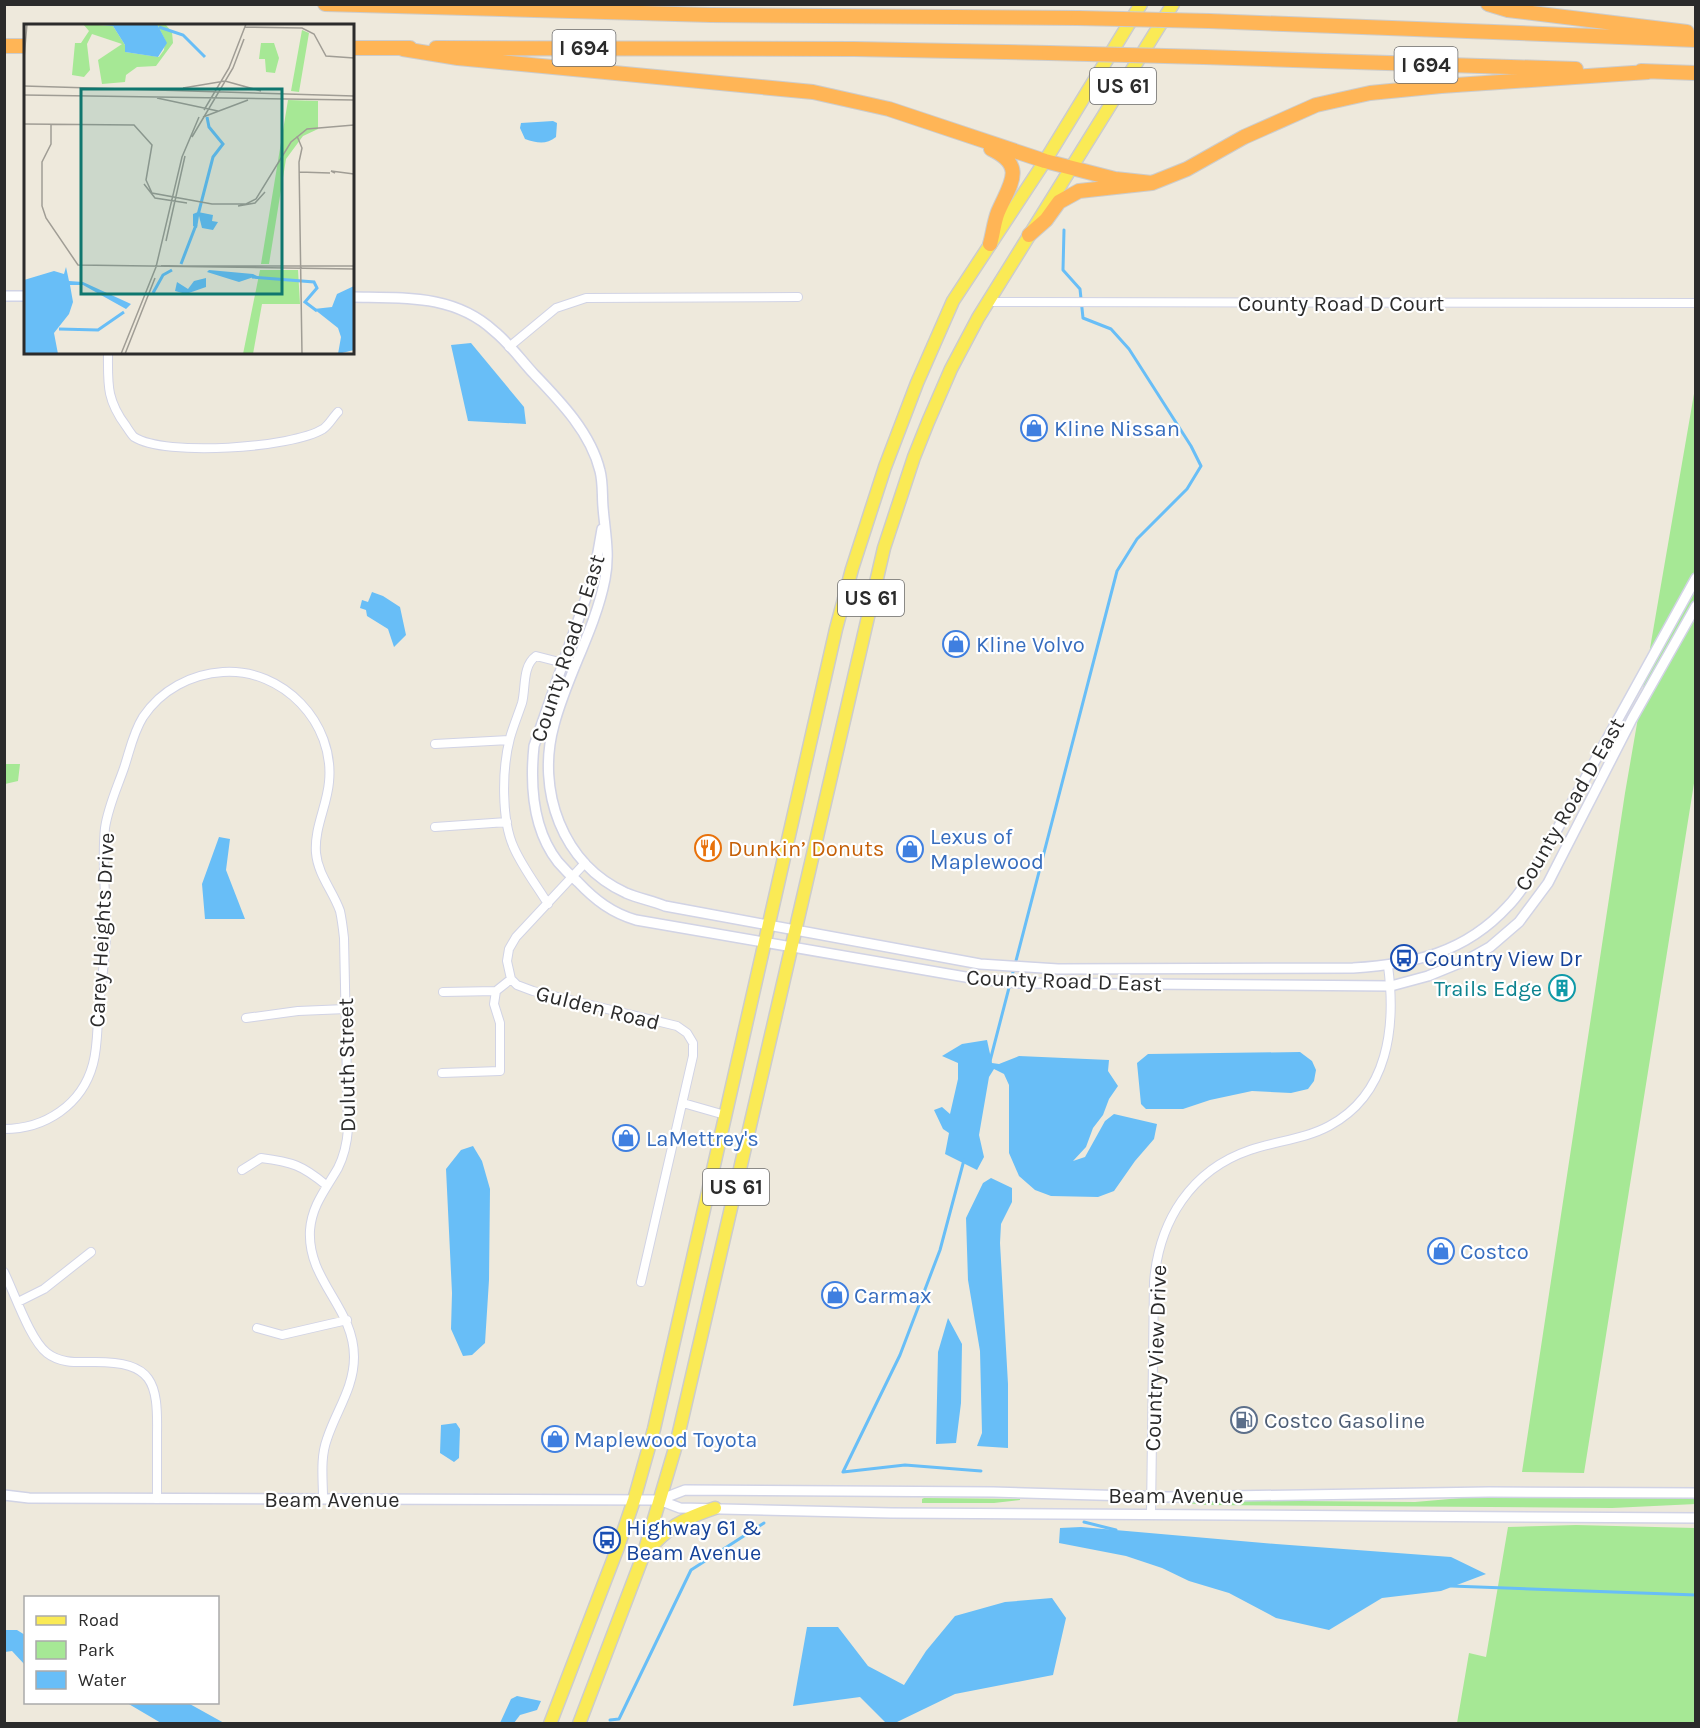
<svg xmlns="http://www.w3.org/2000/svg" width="1700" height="1728" viewBox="0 0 1700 1728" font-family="Karla,sans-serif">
	<rect width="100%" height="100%" fill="#eee9dc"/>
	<path fill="#a6e895" d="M1695 388V777L1584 1473 1522 1472 1625 793Z
		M5 764H20L18 781 5 784Z
		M1523 1496 1695 1497 1696 1504 1612 1508 1207 1505 1184 1503V1500L1415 1502 1473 1497Z
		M924 1498 1020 1499V1500L994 1503H922V1499Z
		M1576 1525 1695 1528V1723H1457L1469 1653 1486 1657 1508 1527Z"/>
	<path fill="#68bef7" d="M553 121 557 123 556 137C546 145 537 143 525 139L520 128 521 123Z
		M471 343 524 407 526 424 468 421 451 345Z
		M372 592 383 596 400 607 406 635 394 647 388 629 367 616 366 610 360 608 362 600 368 602Z
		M219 837 230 839 226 870 245 919H205L202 884Z
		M987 1040 992 1063 999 1064 1019 1056 1109 1060 1108 1071 1118 1086 1109 1099 1103 1115 1093 1128 1086 1147 1073 1161 1085 1157 1105 1121 1114 1114 1157 1124 1154 1139 1135 1161 1114 1191 1098 1197 1051 1196 1035 1190 1019 1176 1009 1153V1085L1004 1074 994 1069 989 1077 979 1135 984 1157 977 1170 945 1154 949 1133 943 1129 934 1110 942 1107 950 1114 958 1079V1063L942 1056 962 1044Z
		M1300 1052 1312 1061 1316 1070 1314 1081 1308 1089 1291 1093 1252 1091 1210 1100 1183 1109H1146L1141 1104 1137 1063 1148 1054Z
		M473 1146 482 1161 490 1189 489 1280 485 1343 472 1355 463 1356 451 1329 452 1293 446 1169 461 1150Z
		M991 1178 1012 1188V1202L1001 1224 1000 1243 1008 1384V1448L977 1446 982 1433 980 1351 968 1280 966 1218 983 1183Z
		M948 1318 962 1344 961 1403 956 1443 936 1444 938 1352Z
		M456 1423 460 1429 459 1458 454 1462 440 1453 441 1425Z
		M1081 1527 1276 1544 1451 1557 1486 1574 1441 1591 1382 1598 1329 1630 1276 1618 1229 1593 1189 1581 1162 1568 1126 1556 1059 1543 1060 1528Z
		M1052 1598 1066 1618 1053 1675 955 1694 895 1723H886L860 1697 793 1706 807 1627H838L868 1666 904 1685 926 1651 955 1616 1005 1602Z
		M4 1630H17L25 1635V1665L12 1651 5 1652Z
		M517 1696 541 1701 537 1710 520 1715 514 1723H500L511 1699Z
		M127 1703H188L224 1723H161Z"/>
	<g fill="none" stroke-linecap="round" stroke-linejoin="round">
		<path stroke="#68bef7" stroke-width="3" d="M990 1061 1117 571 1137 539 1187 489 1201 466 1191 446 1129 349 1111 329 1083 318 1080 289 1063 270 1064 230
			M843 1472 900 1355 940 1250 964 1160
			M843 1472 905 1465 981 1471
			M1084 1522 1116 1530
			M1451 1586 1696 1595
			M610 1720 619 1719 691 1570 764 1523"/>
		<defs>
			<path id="minor" d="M987 302 1696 303
				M509 347 556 308 586 298 798 297
				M108 352C108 384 106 399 126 426 128 429 131 434 134 437 165 457 292 448 323 429 329 425 333 417 338 412
				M435 744 509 740
				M435 827 507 822
				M585 863 516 937 509 949 507 961 511 979 517 985 533 991 677 1026 687 1033 693 1043V1056L641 1282
				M548 904C537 886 523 868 514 848 501 820 502 768 510 738 513 727 518 715 522 703 526 688 522 666 536 656L575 666
				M443 992 496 991
				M246 1018 298 1011 346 1009
				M442 1073 500 1071V1023L494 1004 496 991 511 979
				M683 1103 725 1115
				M4 1129C45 1129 82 1105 93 1064 98 1046 97 1025 99 1006 101 983 105 960 106 938 107 901 101 864 105 828 108 807 117 788 124 768 130 750 133 733 143 717 161 690 191 674 223 672 283 668 335 723 329 782 327 806 314 828 316 853 318 875 333 891 340 911 342 920 343 929 344 938L348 1129C347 1143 344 1156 338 1168 326 1189 312 1205 310 1230 307 1281 354 1307 354 1357 354 1388 336 1411 327 1439 320 1458 323 1479 323 1498
				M242 1170 261 1158C292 1162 302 1165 326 1185
				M4 1272C14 1292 30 1340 47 1353 61 1364 79 1362 95 1362 153 1362 158 1382 157 1434 157 1456 157 1477 157 1499
				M18 1302 44 1289 91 1252
				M257 1328 282 1335 347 1320
				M1151 1514 1154 1282C1159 1221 1191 1170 1250 1150 1276 1141 1305 1139 1329 1126 1389 1094 1396 1026 1388 966"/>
			<path id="tertiary" d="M4 296H26
				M352 297C403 298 454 294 494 331 509 343 521 360 534 374 560 401 591 433 600 471 603 482 602 495 603 507 605 532 610 554 605 579 595 630 567 675 554 725 536 790 562 864 626 893 638 898 652 901 665 906L980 964 1058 969 1353 968C1414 964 1465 953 1508 906 1518 896 1525 884 1533 873L1696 578
				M602 529 594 575 534 746C530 785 533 830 558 862 564 869 571 876 578 882 595 900 612 913 636 920L977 979 1019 983 1391 986 1428 976 1467 960 1490 947 1519 922 1548 883 1632 719 1696 606
				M4 1495 29 1498 659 1500 680 1508 891 1513 1696 1518
				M659 1500 685 1490 993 1492 1167 1497 1489 1492 1696 1493"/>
			<path id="primary" d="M645 1553C670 1526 680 1520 715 1508
				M550 1724 618 1547 634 1500 654 1429 836 629 852 569 885 467 917 383 953 301 1045 161 1141 4
				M579 1724 643 1556 676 1445 884 548 914 457 928 422 951 369 978 318 1173 4"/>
			<path id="motorway" d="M325 4 711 15 1078 18
				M1488 4 1508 10 1687 32
				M1209 21 1696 40
				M4 46H26
				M352 48H410
				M436 48 854 49 1049 53
				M403 49 458 58 813 92 889 109 1045 161 1115 179 1152 183
				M1204 57 1576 69
				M1641 71 1696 73
				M1029 235 1046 220 1059 202 1079 191 1152 183 1187 169 1244 137 1316 105 1370 93 1441 86 1648 72
				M990 244C993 234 994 222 998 212 1010 184 1027 166 991 149"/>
		</defs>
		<use href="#minor" stroke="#d1d3e5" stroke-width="10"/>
		<use href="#tertiary" stroke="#d1d3e5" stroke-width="12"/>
		<use href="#primary" stroke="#ccc" stroke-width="15"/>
		<use href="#motorway" stroke="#ccc" stroke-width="16"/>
		<use href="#minor" stroke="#fff" stroke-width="8"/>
		<use href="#tertiary" stroke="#fff" stroke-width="9"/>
		<use href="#primary" stroke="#faea55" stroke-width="12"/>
		<use href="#motorway" stroke="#ffb556" stroke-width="14"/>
		<defs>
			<path id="motorway-bridge" d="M1078 18 1209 21
				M1049 53 1204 57"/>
		</defs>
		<use href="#motorway-bridge" stroke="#ccc" stroke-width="16" stroke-linecap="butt"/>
		<use href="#motorway-bridge" stroke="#ffb556" stroke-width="14"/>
	</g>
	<defs>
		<symbol id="shop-ring" viewBox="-11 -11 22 22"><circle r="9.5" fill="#fff" stroke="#3f7fe0" stroke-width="1.5"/><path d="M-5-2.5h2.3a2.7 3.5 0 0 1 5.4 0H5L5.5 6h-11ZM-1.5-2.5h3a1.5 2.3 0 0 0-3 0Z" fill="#3f7fe0"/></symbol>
		<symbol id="restaurant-ring" viewBox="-11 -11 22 22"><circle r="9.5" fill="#fff" stroke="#e8710a" stroke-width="1.5"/><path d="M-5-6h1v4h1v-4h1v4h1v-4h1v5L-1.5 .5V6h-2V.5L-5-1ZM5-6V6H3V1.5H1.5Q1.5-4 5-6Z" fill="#e8710a"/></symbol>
		<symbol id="bus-ring" viewBox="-11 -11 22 22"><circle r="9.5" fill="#fff" stroke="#1a4fb4" stroke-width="1.5"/><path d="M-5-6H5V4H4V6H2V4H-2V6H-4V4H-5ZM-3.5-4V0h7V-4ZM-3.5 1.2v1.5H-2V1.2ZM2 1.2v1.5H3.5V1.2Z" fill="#1a4fb4"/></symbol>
		<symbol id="building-ring" viewBox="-11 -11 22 22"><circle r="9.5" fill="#fff" stroke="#0f9aa8" stroke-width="1.5"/><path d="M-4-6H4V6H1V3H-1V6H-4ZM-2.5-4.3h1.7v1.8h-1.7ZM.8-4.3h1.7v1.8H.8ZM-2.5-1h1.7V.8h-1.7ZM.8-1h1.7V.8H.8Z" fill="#0f9aa8"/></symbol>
		<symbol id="fuel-ring" viewBox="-11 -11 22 22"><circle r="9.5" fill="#fff" stroke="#5c6f8a" stroke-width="1.5"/><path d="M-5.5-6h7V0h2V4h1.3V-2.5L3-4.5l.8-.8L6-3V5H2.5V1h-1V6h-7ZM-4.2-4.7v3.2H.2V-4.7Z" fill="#5c6f8a"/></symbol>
	</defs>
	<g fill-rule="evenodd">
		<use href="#shop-ring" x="1019" y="413" width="30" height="30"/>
		<use href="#shop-ring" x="941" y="629" width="30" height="30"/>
		<use href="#restaurant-ring" x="693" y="833" width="30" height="30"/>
		<use href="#shop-ring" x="895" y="834" width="30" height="30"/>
		<use href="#bus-ring" x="1389" y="943" width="30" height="30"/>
		<use href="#building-ring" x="1547" y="973" width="30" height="30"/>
		<use href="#shop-ring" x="611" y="1123" width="30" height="30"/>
		<use href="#shop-ring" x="1426" y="1236" width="30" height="30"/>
		<use href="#shop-ring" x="820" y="1280" width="30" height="30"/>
		<use href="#fuel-ring" x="1229" y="1405" width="30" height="30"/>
		<use href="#shop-ring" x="540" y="1424" width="30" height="30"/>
		<use href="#bus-ring" x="592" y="1525" width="30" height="30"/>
	</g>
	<g text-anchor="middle" stroke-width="4.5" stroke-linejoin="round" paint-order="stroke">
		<g fill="#fff" stroke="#6b6b6b" stroke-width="1.5">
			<rect x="552.5" y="30" width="63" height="36" rx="4.5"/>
			<rect x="1394.5" y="47" width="63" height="36" rx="4.5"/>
			<rect x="1090" y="68" width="66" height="36" rx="4.5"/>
			<rect x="838" y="580" width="66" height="36" rx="4.5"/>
			<rect x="703" y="1169" width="66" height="36" rx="4.5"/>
		</g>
		<g font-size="21" font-weight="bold" fill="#2b2b2b">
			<text x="584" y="55">I 694</text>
			<text x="1426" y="72">I 694</text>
			<text x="1123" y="93">US 61</text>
			<text x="871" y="605">US 61</text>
			<text x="736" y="1194">US 61</text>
		</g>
		<g font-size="22" fill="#2b2b2b" stroke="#fff">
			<text x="1341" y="311">County Road D Court</text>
			<text transform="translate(567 648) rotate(-72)" y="8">County Road D East</text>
			<text transform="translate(1569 804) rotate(-60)" y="8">County Road D East</text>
			<text transform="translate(101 930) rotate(-87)" y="8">Carey Heights Drive</text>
			<text transform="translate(1064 980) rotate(2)" y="8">County Road D East</text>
			<text transform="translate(598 1007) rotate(14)" y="8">Gulden Road</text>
			<text transform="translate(346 1065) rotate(-91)" y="8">Duluth Street</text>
			<text transform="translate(1155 1358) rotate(-88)" y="8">Country View Drive</text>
			<text x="1176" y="1503">Beam Avenue</text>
			<text x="332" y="1507">Beam Avenue</text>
		</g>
		<g font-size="22" fill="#366cbe" stroke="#fff" text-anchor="start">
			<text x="1054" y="436">Kline Nissan</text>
			<text x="976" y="652">Kline Volvo</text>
			<text x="930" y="844">Lexus of<tspan x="930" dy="25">Maplewood</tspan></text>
			<text x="646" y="1146">LaMettrey's</text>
			<text x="1460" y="1259">Costco</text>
			<text x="854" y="1303">Carmax</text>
			<text x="574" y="1447">Maplewood Toyota</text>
		</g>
		<g font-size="22" fill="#c56008" stroke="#fff" text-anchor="start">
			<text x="728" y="856">Dunkin’ Donuts</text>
		</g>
		<g font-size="22" fill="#164399" stroke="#fff" text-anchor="start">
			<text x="1424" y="966">Country View Dr</text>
			<text x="626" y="1535">Highway 61 &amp;<tspan x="626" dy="25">Beam Avenue</tspan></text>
		</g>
		<g font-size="22" fill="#0d838f" stroke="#fff" text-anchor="end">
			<text x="1542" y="996">Trails Edge</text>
		</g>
		<g font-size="22" fill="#4e5e75" stroke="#fff" text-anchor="start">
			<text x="1264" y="1428">Costco Gasoline</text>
		</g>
	</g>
	<g transform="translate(24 24)">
		<rect width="330" height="330" fill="#eee9dc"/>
		<path d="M59 0 89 2 101 21V28L135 33 140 26 141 16 133 0H141L148 8 149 19 132 42 113 43 102 51 101 58 78 60 74 36 98 20 68 10 63 20 66 46 60 53 48 51 51 19H57L65 7ZM278 6 285 9 275 68 267 67ZM237 19H250L255 34 251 49 242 48 241 35H235ZM264 76 294 77V105L279 112 262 135 245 240H237ZM236 246H274L276 280H238L229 330H219Z" fill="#a6e895"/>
		<path d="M69 0H133L143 19 134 33 101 28V21L89 2ZM174 188 189 191 188 197 194 198 189 206 178 204 175 192 173 204 169 202V190ZM42 243 45 257 59 258 107 280 102 285 59 261H46L49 278 45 290 30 309 34 330H0V256L30 247 40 250ZM185 246 229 250 233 252 215 258 183 248ZM182 254V263L162 270 151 267 153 258 164 265 170 257ZM330 262V326L314 330 317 313 314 304 290 285 308 283 313 270Z" fill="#68bef7"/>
		<path fill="none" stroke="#68bef7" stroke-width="3" d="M135 3 159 11 181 33M174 191 189 133 199 120 185 103 183 93M157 240 172 201M228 253 290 258 293 264 281 278 293 287M129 269 139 251 148 246M35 305 74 306 100 288"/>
		<path fill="none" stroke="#a09d95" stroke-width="1.5" d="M221 3 278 4 290 10 302 32 330 34M0 34 3 0M0 62 330 72M159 64 201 57 237 67M0 71 330 76M133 74 194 87M180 86 205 44 222 0M179 93 224 76M0 100 110 101 128 121 122 156 128 169 188 180H222L232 175 267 118 283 105 330 101M27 100V120L18 138V182L22 194 54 241 330 245M273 112 278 124 275 138 278 330M168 113 209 44 220 15M275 148 306 149M311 149 307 147 330 150M120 160 131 174 163 179M214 182 231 179 241 168M142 217 161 132M137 242H330M97 330 132 243 158 133 175 93M101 330 131 254"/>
		<path fill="#0f766e" fill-opacity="0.15" stroke="#0f766e" stroke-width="3" d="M57 65H258V270H57Z"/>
		<rect width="330" height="330" fill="none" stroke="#2b2b2b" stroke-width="3"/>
	</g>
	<rect width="1700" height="1728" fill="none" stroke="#2b2b2b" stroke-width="12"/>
	<rect x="24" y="1596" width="195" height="108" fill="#ffffff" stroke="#aaaaaa" stroke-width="1.5"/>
	<rect x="36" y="1616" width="30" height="9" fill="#faea55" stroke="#aaaaaa" stroke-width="1.5"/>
	<text x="78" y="1626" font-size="18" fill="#2b2b2b">Road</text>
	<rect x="36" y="1641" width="30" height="18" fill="#a6e895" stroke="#aaaaaa" stroke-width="1.5"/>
	<text x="78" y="1656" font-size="18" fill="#2b2b2b">Park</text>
	<rect x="36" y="1671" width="30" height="18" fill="#68bef7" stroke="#aaaaaa" stroke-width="1.5"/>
	<text x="78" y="1686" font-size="18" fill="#2b2b2b">Water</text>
</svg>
